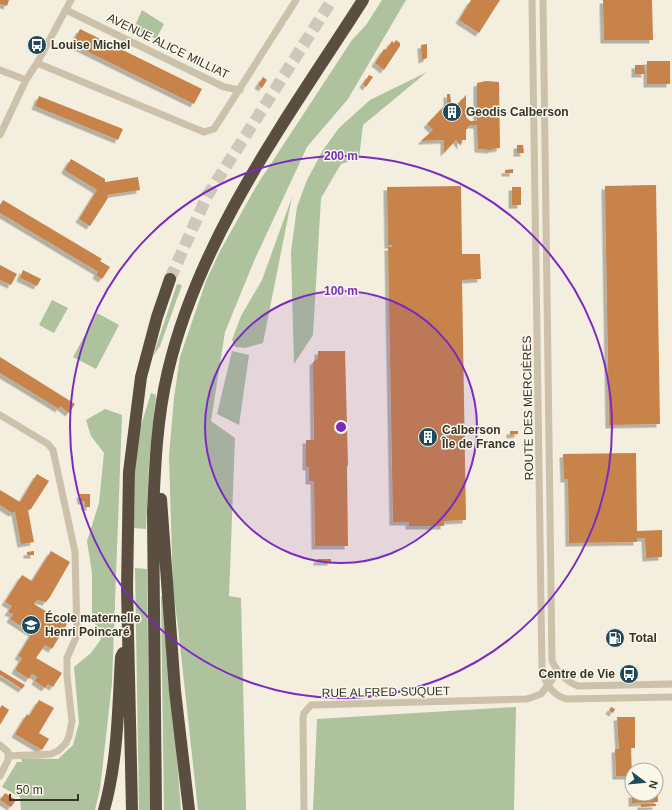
<svg xmlns="http://www.w3.org/2000/svg" width="672" height="810" viewBox="0 0 672 810" font-family="Arial,sans-serif">
	<defs>
		<filter id="shadow"><feDropShadow dx="-3.5" dy="3.5" stdDeviation="0" flood-color="#0004"/></filter>
	</defs>
	<rect width="100%" height="100%" fill="#f3eede"/>
	<path fill="#aec29e" d="M382 0H406L348 99 307 147 254 261 225 332 211 421 235 438 229 596 241 598 246 810H198L178 627 173 590 169 456 174 398 180 357 206 281 220 251 257 185 352 40 366 25Z
		M142 10 164 24 156 39 134 28Z
		M427 72 363 125 359 158 341 164 321 198 313 335 294 364 291 252 297 207 307 180 323 150 339 128 370 100Z
		M292 197 263 343 245 348 235 347 232 340 241 316 262 280Z
		M177 284 182 285 160 346 153 356Z
		M52 300 68 308 54 333 39 325Z
		M97 313 119 325 96 369 73 357Z
		M232 351 249 355 239 425 217 414Z
		M151 393 156 395 149 463 146 529 134 528 135 469 139 432Z
		M105 409 122 415 112 683 100 789 95 810H21L20 797 2 787 17 762H22L21 758 58 759 73 745 79 723 74 667 91 653 101 639 92 615V573L87 541 99 503 104 453 91 436 86 420Z
		M135 568 147 569 150 810H139Z
		M164 593 181 810H164L161 597Z
		M516 707 514 810H313L317 719Z"/>
	<path fill="#c78348" filter="url(#shadow)" d="M0 0H9L7 6 0 4Z
		M471 0H500L479 33 459 20Z
		M603 0H652L653 40H604Z
		M80 29 202 89 194 104 72 44Z
		M396 40 400 43V46L384 70 375 63 384 49 386 50 392 41 394 43Z
		M427 44V58L422 60 421 45Z
		M647 61H670V84H647Z
		M635 65H644L645 74H635Z
		M369 75 373 77 366 87 363 84Z
		M263 77 267 80 262 88 258 85Z
		M486 81 499 82 500 148 492 149 491 150 478 149 477 125H470L466 130V140H461V146L456 140 444 153V140L421 141 433 130 427 124 447 103V94H450L451 102 455 107 466 95V117L470 121H477V83Z
		M39 96 123 129 118 140 35 106Z
		M517 145H523L524 153H517Z
		M71 159 105 179V182L138 177 140 190 107 195 108 198 90 226 79 219 97 190 66 171 65 169Z
		M513 169V173H505V170Z
		M654 185H656L660 424 609 425 605 186Z
		M461 186 462 254H480L481 279 462 280 466 520 444 521V526H409V522H393L388 247H392V245H388L387 187Z
		M512 187H521V205H512Z
		M3 200 102 259 100 261 110 267 102 279 96 275 98 272 95 270 0 213V205Z
		M0 265 17 274 11 285 0 280Z
		M23 270 41 279 37 286 20 278Z
		M318 351H345L348 465 347 467 348 546H315L314 481H309V467H306V440H314L313 362 318 358Z
		M0 357 75 404 69 413 60 406 59 409 0 373Z
		M510 431H518V434L510 435Z
		M636 453 637 531 662 530V557L646 558 645 538H637V542L569 543 568 479H564L563 454Z
		M37 474 49 481 31 509 28 510 34 542 21 544 15 512 12 513 0 505V490L20 502Z
		M80 494H90V507H85V501H81Z
		M34 551V555H27V552Z
		M51 551 70 562 50 597 46 602 37 600 34 604 67 624 52 649 45 645 36 658 62 673 53 687 48 684 45 688 35 681 37 677 32 674 29 679 15 670 22 658 18 656 32 633 10 619 13 614 8 612 12 606 5 602 22 575 32 581Z
		M317 559H331V562H317Z
		M0 670 25 685 22 689 0 675Z
		M39 700 54 708 39 733 49 739 42 750 15 734 27 714 29 716Z
		M2 705 9 710 0 725V708Z
		M611 707 615 709 613 713 609 711Z
		M617 717H635V748H631L632 776H616L615 749H619Z
		M656 780H657L658 802 632 803V794H656Z
		M5 793 16 800 11 807 0 800Z
		M641 804H656V806L641 807Z"/>
	<g fill="none" stroke-linecap="round" stroke-linejoin="round">
		<path stroke="#cec8ba" stroke-width="12" stroke-dasharray="12 6" stroke-linecap="butt" d="M170 279 207 196 332 0"/>
		<path stroke="#ccc1aa" stroke-width="7" d="M532 0 542 672C546 684 554 696 567 699L672 697
			M543 0 552 661C558 673 565 681 578 686L672 684
			M66 10 224 87 240 90
			M37 63 204 132 214 129 296 0
			M0 70 26 80
			M0 135 26 80 37 63 71 0
			M0 415 48 444 53 450 75 552 77 635 67 658V676L72 721 69 736 66 743 58 751 51 754 8 756
			M0 745 8 752V760L0 776
			M304 810 303 718 304 713 311 705 527 699 541 694 558 672"/>
		<path stroke="#5a4e40" stroke-width="12" d="M161 499 175 691 189 810
			M104 810C118 760 118 708 121 657L123 653
			M132 810 127 588 129 472 141 377 157 317 170 279
			M156 810 153 512C155 465 157 417 168 371 200 235 289 116 363 0"/>
	</g>
	<circle cx="341" cy="427" r="136" fill="#7b2cbf" fill-opacity=".12"/>
	<g fill="none" stroke="#7b2cbf" stroke-width="2">
		<circle cx="341" cy="427" r="136"/>
		<circle cx="341" cy="427" r="271"/>
	</g>
	<defs>
		<symbol id="bus-disc" viewBox="-11 -11 22 22"><circle r="9.5" fill="#1e4a5b" stroke="#faf7eb"/><path d="M-5-6H5V4H4V6H2V4H-2V6H-4V4H-5ZM-3.5-4V0h7V-4ZM-3.5 1.2v1.5H-2V1.2ZM2 1.2v1.5H3.5V1.2Z" fill="#fff"/></symbol>
		<symbol id="building-disc" viewBox="-11 -11 22 22"><circle r="9.5" fill="#1e4a5b" stroke="#faf7eb"/><path d="M-4-6H4V6H1V3H-1V6H-4ZM-2.5-4.3h1.7v1.8h-1.7ZM.8-4.3h1.7v1.8H.8ZM-2.5-1h1.7V.8h-1.7ZM.8-1h1.7V.8H.8Z" fill="#fff"/></symbol>
		<symbol id="school-disc" viewBox="-11 -11 22 22"><circle r="9.5" fill="#1e4a5b" stroke="#faf7eb"/><path d="M0-5L7-2L0 1L-7-2ZM-4 1L0 2.5L4 1V4Q0 6-4 4Z" fill="#fff"/></symbol>
		<symbol id="fuel-disc" viewBox="-11 -11 22 22"><circle r="9.5" fill="#1e4a5b" stroke="#faf7eb"/><path d="M-5.5-6h7V0h2V4h1.3V-2.5L3-4.5l.8-.8L6-3V5H2.5V1h-1V6h-7ZM-4.2-4.7v3.2H.2V-4.7Z" fill="#fff"/></symbol>
	</defs>
	<g fill-rule="evenodd">
		<use href="#bus-disc" x="26" y="34" width="22" height="22"/>
		<use href="#building-disc" x="441" y="101" width="22" height="22"/>
		<use href="#building-disc" x="417" y="426" width="22" height="22"/>
		<use href="#school-disc" x="20" y="614" width="22" height="22"/>
		<use href="#fuel-disc" x="604" y="627" width="22" height="22"/>
		<use href="#bus-disc" x="618" y="663" width="22" height="22"/>
	</g>
	<g text-anchor="middle" stroke-width="3" stroke-linejoin="round" paint-order="stroke">
		<g font-size="12" font-weight="bold" fill="#393229" stroke="#faf7eb" text-anchor="start">
			<text x="51" y="49">Louise Michel</text>
			<text x="466" y="116">Geodis Calberson</text>
			<text x="442" y="434">Calberson<tspan x="442" dy="14">Île de France</tspan></text>
			<text x="45" y="622">École maternelle<tspan x="45" dy="14">Henri Poincaré</tspan></text>
			<text x="629" y="642">Total</text>
			<text x="615" y="678" text-anchor="end">Centre de Vie</text>
		</g>
		<g font-size="12" fill="#393229" stroke="#faf7eb">
			<text transform="translate(168 46) rotate(26)" y="4">AVENUE ALICE MILLIAT</text>
			<text transform="translate(528 408) rotate(-91)" y="4">ROUTE DES MERCIÈRES</text>
			<text transform="translate(386 692) rotate(-1)" y="4">RUE ALFRED SUQUET</text>
		</g>
	</g>
	<circle cx="341" cy="427" r="6" fill="#7b2cbf" stroke="#faf7eb" stroke-width="2"/>
	<g font-size="12" text-anchor="middle" font-weight="bold" fill="#7b2cbf" stroke="#faf7eb" stroke-width="3" stroke-linejoin="round" paint-order="stroke">
		<text x="341" y="160">200 m</text>
		<text x="341" y="295">100 m</text>
	</g>
	<g transform="translate(644 782) rotate(106)"><circle r="19" fill="#faf7eb" stroke="#ada89d"/>
	<path d="M0-3L7 15L0 10L-7 15Z" fill="#1e4a5b"/>
	<text y="-6" font-size="11" font-weight="bold" text-anchor="middle" fill="#393229">N</text>
	</g>
	<path d="M10 794v6h68v-6" fill="none" stroke="#393229" stroke-width="2"/>
	<text x="16" y="794" font-size="12" fill="#393229" stroke="#faf7eb" stroke-width="3" paint-order="stroke">50 m</text>
</svg>
